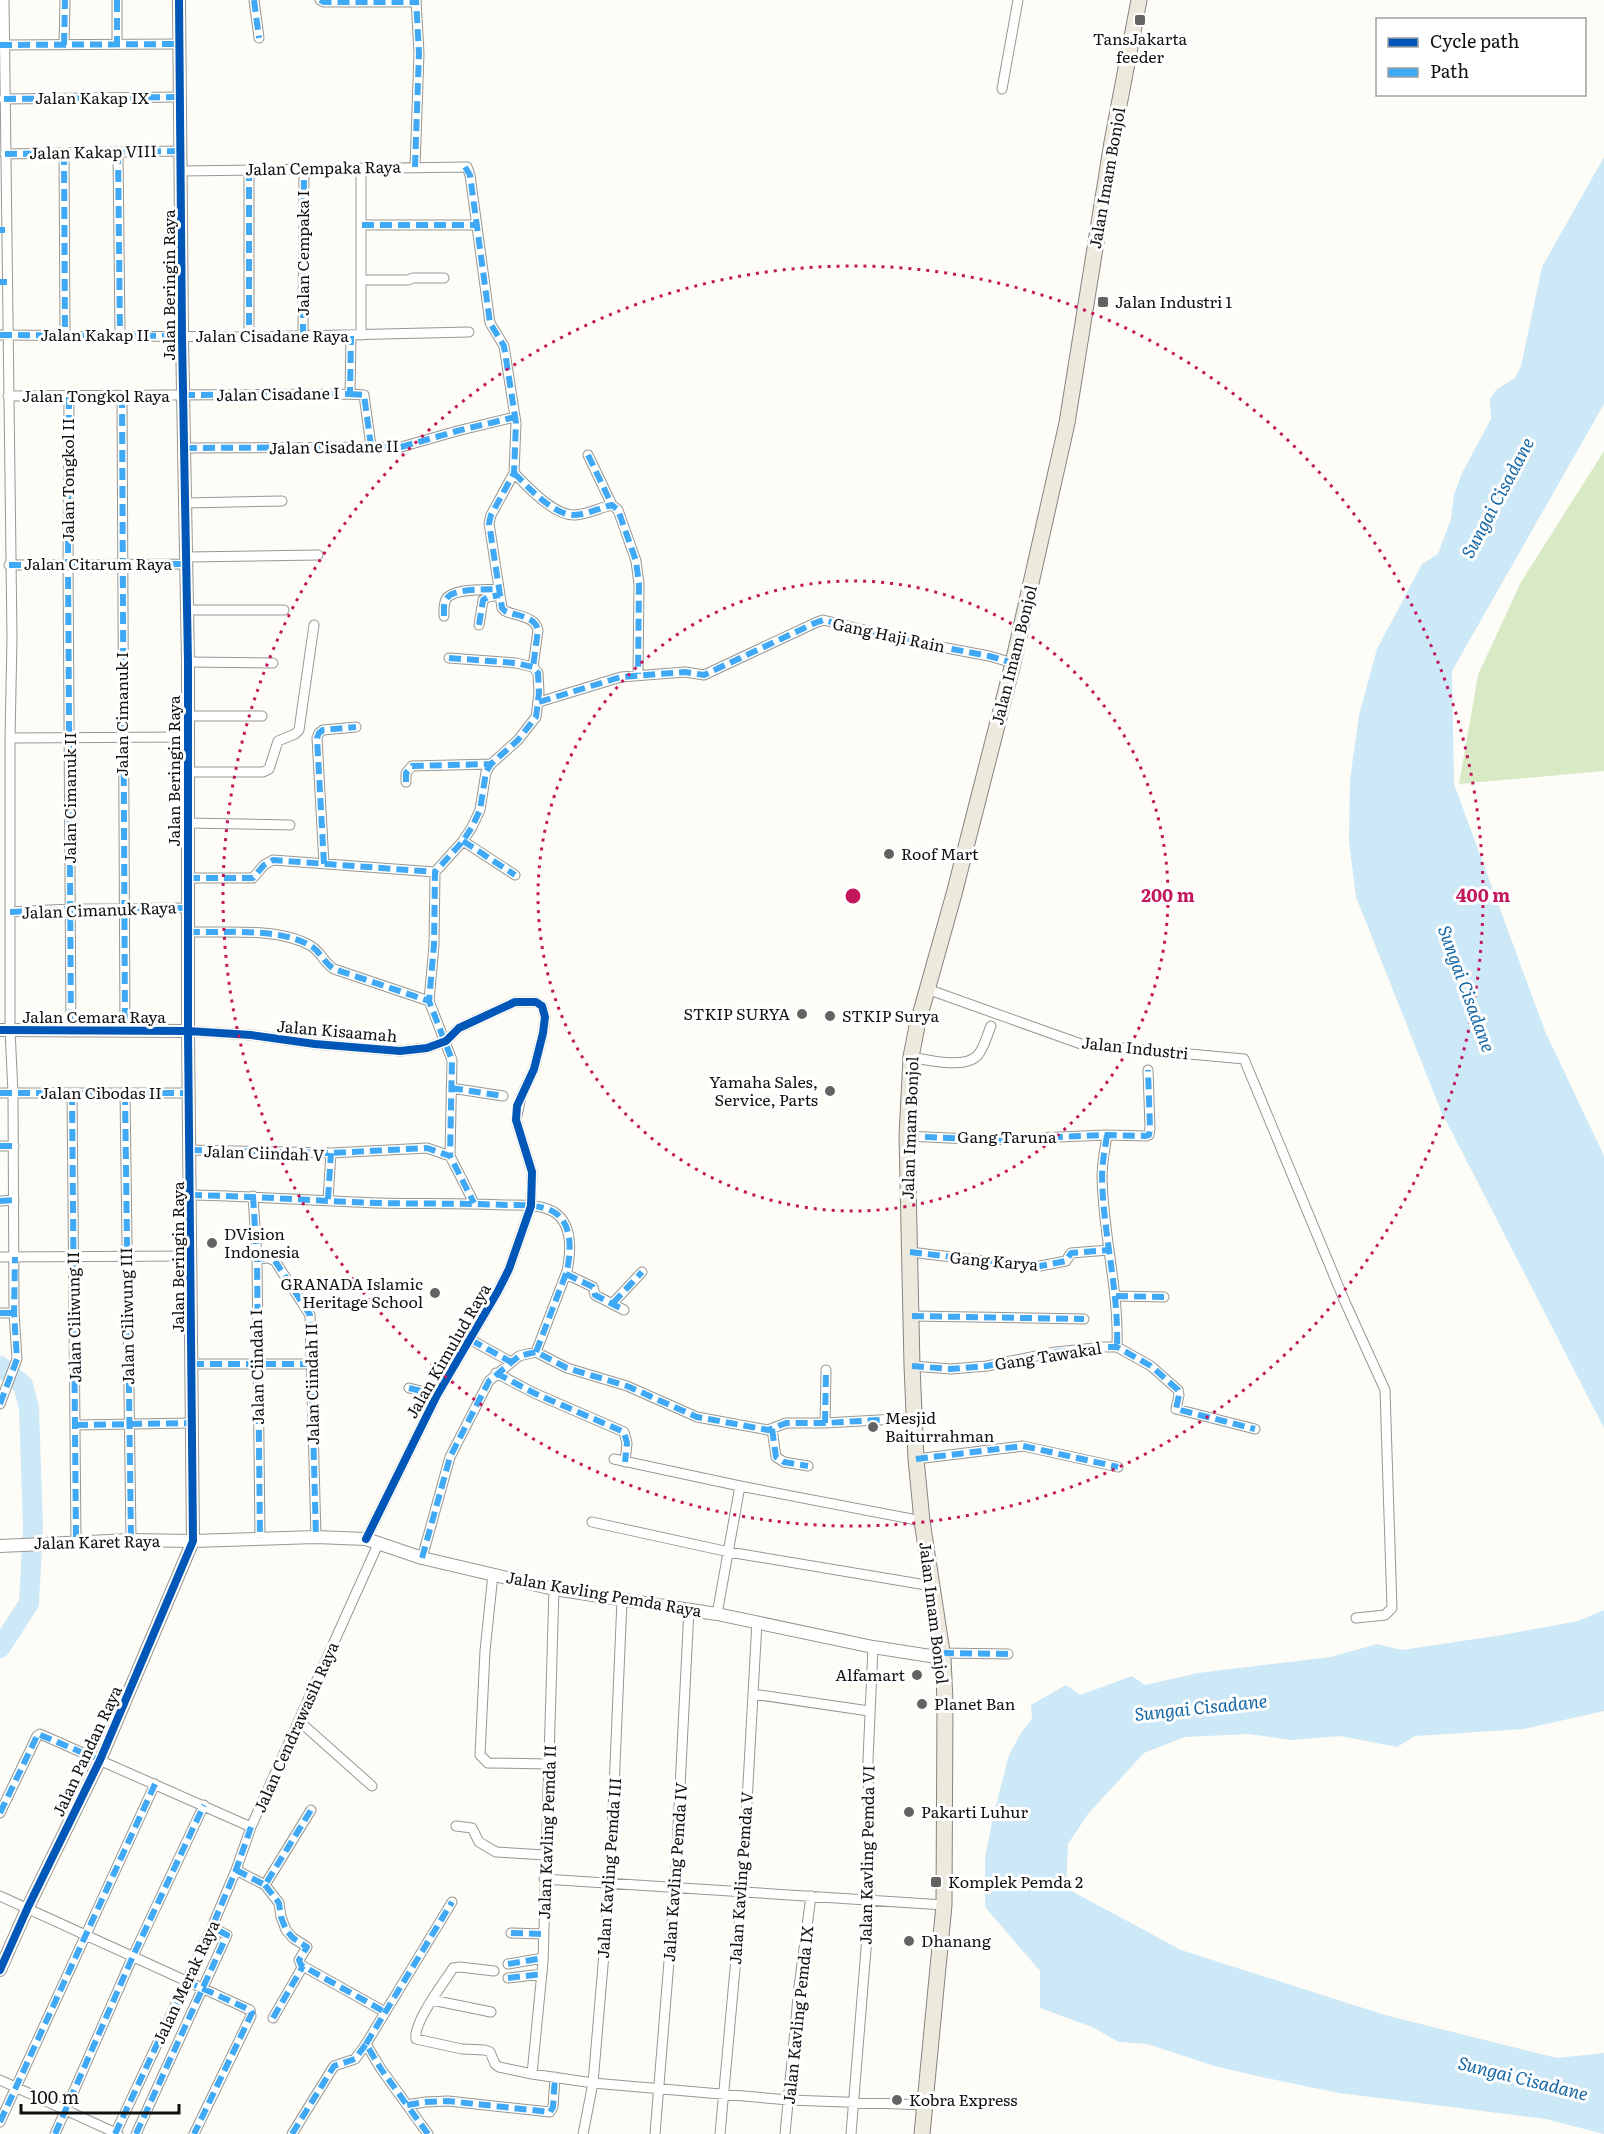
<svg xmlns="http://www.w3.org/2000/svg" width="1604" height="2134" viewBox="0 0 1604 2134" font-family="Literata,serif">
	<rect width="100%" height="100%" fill="#fdfcf7"/>
	<path fill="#d8eac5" d="M1604 451V771L1459 784 1478 675 1521 582Z"/>
	<path fill="#cde8f7" d="M1604 157V404L1452 671 1454 784 1545 1031 1604 1156V1428L1441 1111 1356 897 1349 841 1350 780 1359 715 1377 649 1422 564 1438 554 1451 519 1454 495 1461 475 1491 419 1490 399 1496 390 1515 378 1521 366 1542 267Z
		M1604 1610V1711L1524 1729 1415 1736 1397 1747 1340 1736 1292 1740 1249 1734 1185 1737 1144 1753 1088 1814 1068 1844 1066 1888 1181 1950 1385 2015 1557 2058 1604 2053V2134L1546 2119 1339 2093 1266 2078 1218 2067 1147 2044 1119 2042 1092 2027 1040 2008V1971L985 1907V1858L993 1817 1009 1755 1021 1733 1032 1719 1031 1705 1066 1685 1080 1695 1132 1676 1145 1685 1198 1673 1331 1657 1377 1644 1402 1650 1502 1635 1578 1621Z"/>
	<g fill="none" stroke-linecap="round" stroke-linejoin="round">
		<path stroke="#cde8f7" stroke-width="20" d="M0 1366 23 1385 29 1408 33 1527 29 1603 0 1648"/>
		<defs>
			<path id="minor" d="M117 0V44
				M254 0 259 38
				M320 0 324 2H416
				M0 45 179 44
				M64 45 65 0
				M1002 89 1018 0
				M4 99 180 97
				M118 152 120 335
				M64 153 65 335
				M5 154 181 151
				M415 167 419 53 416 0
				M361 168V335
				M249 169V337
				M181 171 467 167 470 175 490 323 504 346 516 423 514 473 491 515 489 523 502 608 505 611C516 616 535 616 538 630L533 667
				M362 225H476
				M361 280H408L413 278H444
				M0 335 249 337 469 332
				M303 336 304 169
				M350 394 364 395 371 446
				M8 396 350 394 351 336
				M122 396 125 1031
				M69 397 68 564 71 1032
				M185 448 401 447 457 431 515 417
				M588 455 612 505
				M514 473C528 487 554 516 575 515 588 514 599 508 612 505L618 510 636 561 639 584 638 674
				M186 503 282 501
				M187 557 318 555
				M9 565 187 564
				M187 610H284
				M444 616C444 610 443 603 447 598 454 588 486 590 498 589
				M479 625 483 600 488 597 500 595
				M449 658 516 663 533 667 538 673 539 693 536 717 518 740 491 764 486 772 480 810 472 827 463 841 435 872 434 945 429 1001 452 1060 450 1156
				M188 662 273 663
				M539 702 621 677 685 672 704 675 815 623 823 620 909 641 989 656 1013 663
				M188 716H262
				M10 738 188 737
				M189 772H263L269 769 278 741 295 734 299 730 314 625
				M406 782V773L412 766 491 764
				M188 823 290 825
				M463 841 515 875
				M324 864 317 738 319 733 323 730 356 727
				M188 878H253L264 865 273 860 435 872
				M10 912 70 909 188 908
				M188 932C225 933 279 927 311 946 321 952 324 963 334 969L429 1001
				M927 989 1081 1044 1244 1059 1345 1302 1385 1390 1392 1608 1385 1615 1356 1618
				M188 1031 251 1035 315 1044 400 1051 427 1048 446 1041 459 1028 515 1002H536L542 1006 545 1017 543 1033 534 1069 521 1097 516 1120 532 1172 531 1206 509 1269 498 1291 437 1395 366 1539
				M911 1057C927 1060 964 1069 977 1056 984 1049 987 1035 991 1026
				M451 1088 503 1096
				M0 1093H190
				M72 1093 76 1541
				M125 1093 131 1540
				M1107 1135C1105 1149 1102 1163 1102 1177 1103 1234 1119 1290 1117 1347
				M907 1136 989 1140 1107 1135 1146 1136 1149 1135 1150 1128 1148 1070
				M0 1146H14
				M190 1150 331 1153 427 1148 450 1156 474 1203
				M190 1195C253 1196 315 1201 377 1203 420 1204 462 1203 505 1205 520 1205 540 1204 554 1212 573 1224 571 1251 567 1271L536 1352
				M253 1196 257 1259 260 1538
				M328 1199 331 1153
				M0 1201 14 1200
				M910 1252 1035 1267 1066 1261 1071 1253 1109 1250
				M0 1257 191 1256
				M257 1259 269 1258 275 1261 310 1315 316 1537
				M566 1274 593 1287 595 1295 624 1310
				M1116 1296 1164 1297
				M613 1303 642 1272
				M0 1313H14
				M912 1316 1084 1319
				M471 1340 511 1362
				M192 1364H311
				M912 1366 951 1369 987 1366 1056 1352 1104 1347H1117L1151 1366 1178 1390 1179 1395 1176 1409 1255 1429
				M496 1373 534 1393 624 1432 627 1443 625 1462
				M409 1388 437 1395
				M0 1404 17 1359 14 1313 13 1093 10 1030V738L12 638 4 0
				M825 1423 826 1370
				M76 1425 192 1423
				M772 1429 776 1457 784 1462 808 1466
				M614 1459 740 1486 922 1521
				M916 1459 1023 1446 1118 1467
				M592 1522 729 1552 932 1586
				M422 1558 450 1457 489 1381 519 1356 536 1352 567 1368 627 1386 697 1417 768 1430 786 1423H825L914 1418
				M493 1574 485 1651 480 1755 488 1763 549 1764
				M717 1614 740 1486
				M942 1653 1008 1654
				M753 1694 869 1711
				M299 1721 372 1786
				M0 1813 37 1736 40 1734 251 1827
				M456 1826 472 1828 479 1842 496 1852 545 1855
				M236 1870 265 1885 311 1810
				M544 1879 944 1905
				M265 1885 279 1903 281 1917 286 1930 293 1938 307 1947 299 1960 301 1965 385 2012
				M0 1896 250 2010 251 2016 194 2134
				M511 1933 544 1934
				M508 1964 543 1958
				M494 1971 460 1967 453 1968C444 1983 413 2022 416 2039L462 2049 485 2050 490 2052 495 2064 499 2067 532 2074 593 2083 789 2100 926 2105
				M508 1978 542 1974
				M432 2000 491 2012
				M273 2018 303 1966
				M366 2044 452 1902
				M532 2074 543 1962 554 1589
				M0 2080 118 2134
				M0 2122 155 1784
				M55 2134 133 1956 204 1805
				M115 2134 212 1927 236 1870 251 1827 379 1542
				M136 2134 227 1935 212 1927
				M292 2134 334 2066 355 2059 366 2044 381 2069 407 2105
				M428 2134 407 2105 425 2102 448 2101 550 2112 553 2107 555 2077
				M583 2134 593 2083 610 1883 622 1600
				M655 2134 675 1887 689 1609
				M720 2134 742 1892 757 1622
				M785 2134 799 1987 811 1896
				M851 2134 870 1900 868 1760 873 1647"/>
			<path id="tertiary" d="M0 1030 188 1031
				M0 1546 131 1540 193 1541 316 1537 366 1539 422 1558 554 1589 717 1614 873 1647 943 1658
				M0 1970 28 1907 100 1760 193 1541 188 1031V662L182 336 179 0"/>
			<path id="primary" d="M922 2134 944 1905 945 1701 943 1658 922 1521 916 1459 912 1366 907 1136 911 1057 917 1026 954 894 1013 663 1067 423 1112 142 1139 0"/>
		</defs>
		<use href="#minor" stroke="#979795" stroke-width="11"/>
		<use href="#tertiary" stroke="#979795" stroke-width="14"/>
		<use href="#primary" stroke="#858482" stroke-width="17"/>
		<use href="#minor" stroke="#fffffe" stroke-width="9"/>
		<use href="#tertiary" stroke="#fffffe" stroke-width="12"/>
		<use href="#primary" stroke="#ede9dc" stroke-width="15"/>
		<path stroke="#3fa9f5" stroke-width="6" stroke-dasharray="12 6" stroke-linecap="butt" d="M117 0V44
			M254 0 259 38
			M320 0 324 2H416
			M0 45 179 44
			M64 45 65 0
			M4 99 180 97
			M118 152 120 335
			M64 153 65 335
			M5 154 181 151
			M415 167 419 53 416 0
			M465 167 470 175 490 323 504 346 516 423 514 473 491 515 489 523 502 608 505 611C516 616 535 616 538 630L533 667
			M249 169V337
			M362 225H476
			M0 230H5
			M0 282H7
			M0 335 182 336
			M303 336 304 169
			M350 394 364 395 371 446
			M183 395 350 394 351 336
			M122 396 125 1031
			M69 397 68 564 71 1032
			M185 448 401 447 457 431 515 417
			M588 455 612 505
			M514 473C528 487 554 516 575 515 588 514 599 508 612 505L618 510 636 561 639 584 638 674
			M9 565 187 564
			M444 616C444 610 443 603 447 598 454 588 486 590 498 589
			M479 625 483 600 488 597 500 595
			M449 658 516 663 533 667 538 673 539 693 536 717 518 740 491 764 486 772 480 810 472 827 463 841 435 872 434 945 429 1001 452 1060 450 1156
			M539 702 621 677 685 672 704 675 815 623 823 620 909 641 989 656 1013 663
			M406 782V773L412 766 491 764
			M463 841 515 875
			M324 864 317 738 319 733 323 730 356 727
			M188 878H253L264 865 273 860 435 872
			M10 912 70 909 188 908
			M188 932C225 933 279 927 311 946 321 952 324 963 334 969L429 1001
			M451 1088 503 1096
			M0 1093H190
			M72 1093 76 1541
			M125 1093 131 1540
			M1107 1135C1105 1149 1102 1163 1102 1177 1103 1234 1119 1290 1117 1347
			M907 1136 989 1140 1107 1135 1146 1136 1149 1135 1150 1128 1148 1070
			M0 1146H14
			M190 1150 331 1153 427 1148 450 1156 474 1203
			M190 1195C253 1196 315 1201 377 1203 420 1204 462 1203 505 1205 520 1205 540 1204 554 1212 573 1224 571 1251 567 1271L536 1352
			M253 1196 257 1259 260 1538
			M328 1199 331 1153
			M0 1201 14 1200
			M910 1252 1035 1267 1066 1261 1071 1253 1109 1250
			M257 1259 269 1258 275 1261 310 1315 316 1537
			M566 1274 593 1287 595 1295 624 1310
			M1116 1296 1164 1297
			M613 1303 642 1272
			M0 1313H14
			M912 1316 1084 1319
			M471 1340 511 1362
			M192 1364H311
			M912 1366 951 1369 987 1366 1056 1352 1104 1347H1117L1151 1366 1178 1390 1179 1395 1176 1409 1255 1429
			M496 1373 534 1393 624 1432 627 1443 625 1462
			M409 1388 437 1395
			M0 1404 17 1359 14 1313 15 1257
			M825 1423 826 1370
			M76 1425 192 1423
			M772 1429 776 1457 784 1462 808 1466
			M916 1459 1023 1446 1118 1467
			M422 1558 450 1457 489 1381 519 1356 536 1352 567 1368 627 1386 697 1417 768 1430 786 1423H825L914 1418
			M942 1653 1008 1654
			M0 1813 38 1734 100 1760
			M236 1870 265 1885 311 1810
			M265 1885 279 1903 281 1917 286 1930 293 1938 307 1947 299 1960 301 1965 385 2012
			M511 1933 544 1934
			M508 1964 543 1958
			M508 1978 542 1974
			M186 1981 250 2010 252 2013 194 2134
			M273 2018 303 1966
			M366 2044 452 1902
			M0 2122 155 1784
			M55 2134 133 1956 204 1805
			M115 2134 212 1927 236 1870 251 1827
			M136 2134 227 1935 212 1927
			M292 2134 334 2066 355 2059 366 2044 381 2069 407 2105
			M428 2134 407 2105 425 2102 448 2101 550 2112 553 2107 555 2077"/>
		<defs>
			<path id="cycleway" d="M0 1030 188 1031 251 1035 315 1044 400 1051 427 1048 446 1041 459 1028 515 1002H536L542 1006 545 1017 543 1033 534 1069 517 1106 516 1120 532 1172 531 1206 509 1269 498 1291 437 1395 366 1539
				M0 1970 28 1907 100 1760 193 1541 188 1031V662L182 336 179 0"/>
		</defs>
		<use href="#cycleway" stroke="#fff" stroke-width="11"/>
		<use href="#cycleway" stroke="#0057b8" stroke-width="8"/>
	</g>
	<g fill="none" stroke="#c2185b" stroke-width="3" stroke-dasharray="3 6">
		<circle cx="853" cy="896" r="315"/>
		<circle cx="853" cy="896" r="630"/>
	</g>
	<g fill="#646362" stroke="#fff" stroke-width="2">
		<rect x="1134" y="14" width="12" height="12" rx="3"/>
		<rect x="1097" y="296" width="12" height="12" rx="3"/>
		<circle cx="889" cy="854" r="6"/>
		<circle cx="802" cy="1014" r="6"/>
		<circle cx="830" cy="1016" r="6"/>
		<circle cx="830" cy="1091" r="6"/>
		<circle cx="212" cy="1243" r="6"/>
		<circle cx="435" cy="1293" r="6"/>
		<circle cx="873" cy="1427" r="6"/>
		<circle cx="917" cy="1675" r="6"/>
		<circle cx="922" cy="1704" r="6"/>
		<circle cx="909" cy="1812" r="6"/>
		<rect x="930" y="1876" width="12" height="12" rx="3"/>
		<circle cx="909" cy="1941" r="6"/>
		<circle cx="897" cy="2100" r="6"/>
	</g>
	<g text-anchor="middle" stroke-width="6" stroke-linejoin="round" paint-order="stroke">
		<g font-size="16" fill="#111" stroke="#fff" text-anchor="start">
			<text x="1140" y="45" text-anchor="middle">TansJakarta<tspan x="1140" dy="18">feeder</tspan></text>
			<text x="1115" y="308">Jalan Industri 1</text>
			<text x="901" y="860">Roof Mart</text>
			<text x="790" y="1020" text-anchor="end">STKIP SURYA</text>
			<text x="842" y="1022">STKIP Surya</text>
			<text x="818" y="1088" text-anchor="end">Yamaha Sales,<tspan x="818" dy="18">Service, Parts</tspan></text>
			<text x="224" y="1240">DVision<tspan x="224" dy="18">Indonesia</tspan></text>
			<text x="423" y="1290" text-anchor="end">GRANADA Islamic<tspan x="423" dy="18">Heritage School</tspan></text>
			<text x="885" y="1424">Mesjid<tspan x="885" dy="18">Baiturrahman</tspan></text>
			<text x="905" y="1681" text-anchor="end">Alfamart</text>
			<text x="934" y="1710">Planet Ban</text>
			<text x="921" y="1818">Pakarti Luhur</text>
			<text x="948" y="1888">Komplek Pemda 2</text>
			<text x="921" y="1947">Dhanang</text>
			<text x="909" y="2106">Kobra Express</text>
		</g>
		<g font-size="16" fill="#111" stroke="#fff">
			<text x="92" y="104">Jalan Kakap IX</text>
			<text transform="translate(93 152) rotate(-1)" y="6">Jalan Kakap VIII</text>
			<text transform="translate(323 168) rotate(-1)" y="6">Jalan Cempaka Raya</text>
			<text transform="translate(1107 178) rotate(-80)" y="6">Jalan Imam Bonjol</text>
			<text transform="translate(303 253) rotate(-90)" y="6">Jalan Cempaka I</text>
			<text transform="translate(169 285) rotate(-90)" y="6">Jalan Beringin Raya</text>
			<text x="95" y="341">Jalan Kakap II</text>
			<text x="272" y="342">Jalan Cisadane Raya</text>
			<text transform="translate(278 394) rotate(-1)" y="6">Jalan Cisadane I</text>
			<text x="96" y="402">Jalan Tongkol Raya</text>
			<text transform="translate(334 447) rotate(-1)" y="6">Jalan Cisadane II</text>
			<text transform="translate(68 480) rotate(-90)" y="6">Jalan Tongkol II</text>
			<text x="98" y="570">Jalan Citarum Raya</text>
			<text transform="translate(889 635) rotate(12)" y="6">Gang Haji Rain</text>
			<text transform="translate(1014 655) rotate(-76)" y="6">Jalan Imam Bonjol</text>
			<text transform="translate(122 714) rotate(-90)" y="6">Jalan Cimanuk I</text>
			<text transform="translate(174 771) rotate(-90)" y="6">Jalan Beringin Raya</text>
			<text transform="translate(70 798) rotate(-90)" y="6">Jalan Cimanuk II</text>
			<text transform="translate(99 910) rotate(-2)" y="6">Jalan Cimanuk Raya</text>
			<text x="94" y="1023">Jalan Cemara Raya</text>
			<text transform="translate(337 1031) rotate(5)" y="6">Jalan Kisaamah</text>
			<text transform="translate(1135 1048) rotate(6)" y="6">Jalan Industri</text>
			<text x="101" y="1099">Jalan Cibodas II</text>
			<text transform="translate(910 1128) rotate(-88)" y="6">Jalan Imam Bonjol</text>
			<text x="1007" y="1143">Gang Taruna</text>
			<text transform="translate(264 1153) rotate(2)" y="6">Jalan Ciindah V</text>
			<text transform="translate(178 1257) rotate(-90)" y="6">Jalan Beringin Raya</text>
			<text transform="translate(994 1261) rotate(5)" y="6">Gang Karya</text>
			<text transform="translate(127 1316) rotate(-91)" y="6">Jalan Ciliwung III</text>
			<text transform="translate(74 1317) rotate(-91)" y="6">Jalan Ciliwung II</text>
			<text transform="translate(448 1351) rotate(-60)" y="6">Jalan Kimulud Raya</text>
			<text transform="translate(1048 1356) rotate(-9)" y="6">Gang Tawakal</text>
			<text transform="translate(257 1367) rotate(-91)" y="6">Jalan Ciindah I</text>
			<text transform="translate(312 1384) rotate(-91)" y="6">Jalan Ciindah II</text>
			<text transform="translate(97 1542) rotate(-1)" y="6">Jalan Karet Raya</text>
			<text transform="translate(604 1594) rotate(10)" y="6">Jalan Kavling Pemda Raya</text>
			<text transform="translate(934 1613) rotate(83)" y="6">Jalan Imam Bonjol</text>
			<text transform="translate(296 1727) rotate(-66)" y="6">Jalan Cendrawasih Raya</text>
			<text transform="translate(87 1751) rotate(-65)" y="6">Jalan Pandan Raya</text>
			<text transform="translate(547 1832) rotate(-88)" y="6">Jalan Kavling Pemda II</text>
			<text transform="translate(867 1855) rotate(-89)" y="6">Jalan Kavling Pemda VI</text>
			<text transform="translate(609 1868) rotate(-86)" y="6">Jalan Kavling Pemda III</text>
			<text transform="translate(675 1872) rotate(-86)" y="6">Jalan Kavling Pemda IV</text>
			<text transform="translate(741 1878) rotate(-86)" y="6">Jalan Kavling Pemda V</text>
			<text transform="translate(186 1982) rotate(-65)" y="6">Jalan Merak Raya</text>
			<text transform="translate(798 2015) rotate(-84)" y="6">Jalan Kavling Pemda IX</text>
		</g>
		<g font-size="18" font-style="italic" fill="#1768a6" stroke="#fff">
			<text transform="translate(1498 498) rotate(-62)" y="6">Sungai Cisadane</text>
			<text transform="translate(1466 989) rotate(70)" y="6">Sungai Cisadane</text>
			<text transform="translate(1201 1708) rotate(-6)" y="6">Sungai Cisadane</text>
			<text transform="translate(1523 2079) rotate(14)" y="6">Sungai Cisadane</text>
		</g>
	</g>
	<circle cx="853" cy="896" r="9" fill="#c2185b" stroke="#fff" stroke-width="3"/>
	<g font-size="18" text-anchor="middle" font-weight="bold" fill="#c2185b" stroke="#fff" stroke-width="6" stroke-linejoin="round" paint-order="stroke">
		<text x="1168" y="902">200 m</text>
		<text x="1483" y="902">400 m</text>
	</g>
	<rect x="1376" y="18" width="210" height="78" fill="#ffffff" stroke="#a0a0a0" stroke-width="1.5"/>
	<rect x="1388" y="38" width="30" height="9" fill="#0057b8" stroke="#a0a0a0" stroke-width="1.5"/>
	<text x="1430" y="48" font-size="18" fill="#111111">Cycle path</text>
	<rect x="1388" y="68" width="30" height="9" fill="#3fa9f5" stroke="#a0a0a0" stroke-width="1.5"/>
	<text x="1430" y="78" font-size="18" fill="#111111">Path</text>
	<path d="M21 2104v9h158v-9" fill="none" stroke="#111111" stroke-width="3"/>
	<text x="30" y="2104" font-size="18" fill="#111111" stroke="#ffffff" stroke-width="4.5" paint-order="stroke">100 m</text>
</svg>
